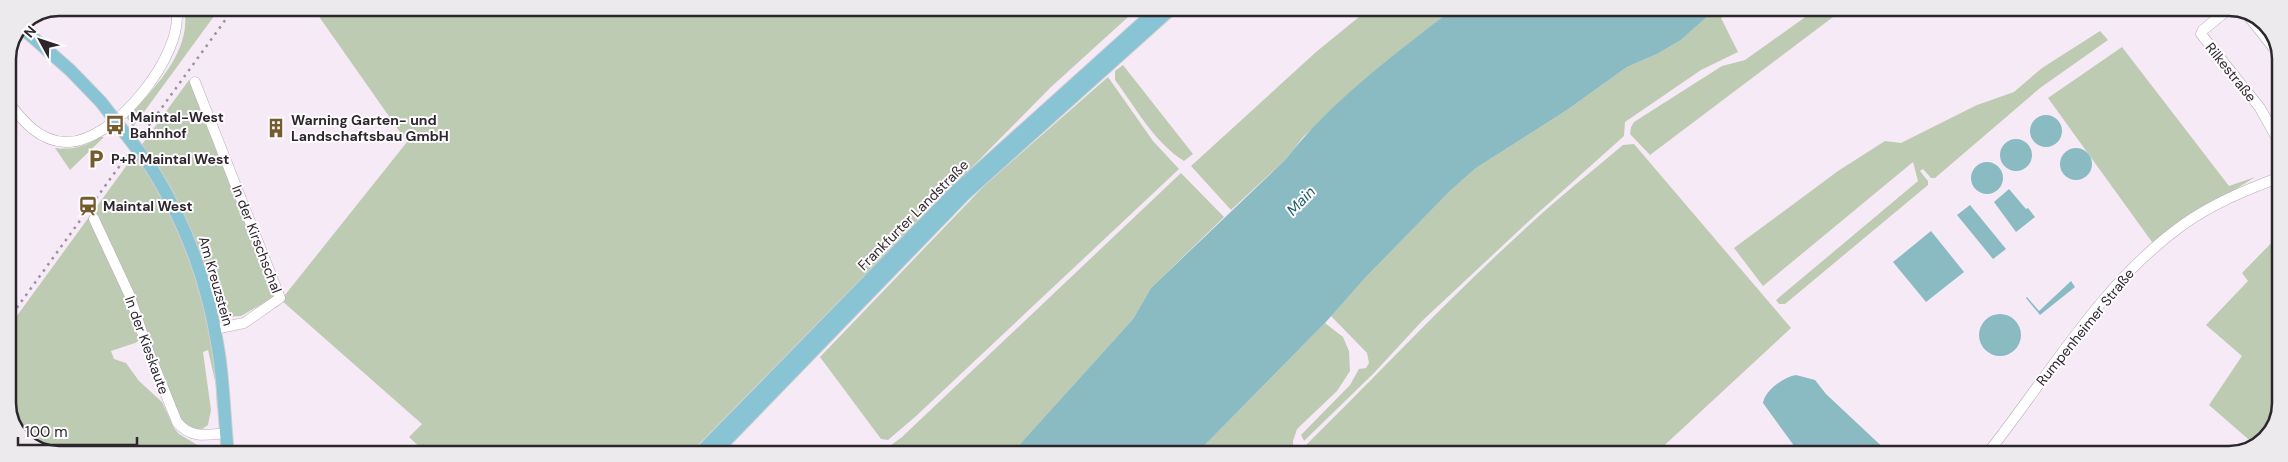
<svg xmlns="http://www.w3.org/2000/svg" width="2288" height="462" viewBox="0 0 2288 462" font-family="'DM Sans',sans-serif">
	<rect width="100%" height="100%" fill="#f7eaf7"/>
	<path fill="#bdcbb2" d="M184 8H220L133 127 127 118C154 88 193 51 184 8Z
		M313 8H1138L1051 87 689 454H427L409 437 422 424 281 300 407 142Z
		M1370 8H1454L1393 56 1303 137 1286 159 1231 210 1191 166 1316 52Z
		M1717 8H1736L1721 18 1738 52 1701 70 1625 122 1624 136 1529 221 1422 321 1374 373 1304 441 1301 435 1350 385 1359 369 1366 368 1369 363 1367 353 1331 316 1365 278 1450 191 1476 168 1567 110 1627 67 1657 54 1681 40Z
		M1818 8H1845L1650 155 1630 134 1631 127 1634 122 1722 66 1745 60Z
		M2100 31 2108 40 2040 88 1935 178H1931L1923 169 1920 171 1928 181V185L1785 304H1779L1776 300 1918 181 1913 162 1763 286 1734 248 1838 171 1885 141 1901 143 1977 105 2014 92 2042 68Z
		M2122 47 2229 186 2255 177 2152 242 2048 98Z
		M1123 65 1193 154 1184 161C1154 142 1136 108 1115 80V71Z
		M1108 77 1153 141 1179 169 915 417 888 440 881 439 820 357 985 185Z
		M189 80 274 297 241 316 225 317 216 305 205 308 217 382 219 408 217 409 216 385 208 350 203 352 211 410 208 425 201 430 191 429 182 422 140 340 135 343 111 351 114 359 126 363 139 381 162 402 174 428 179 434 199 446 207 445 212 449 213 454H49L21 437 8 409V328Z
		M100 137H104L70 170 55 148C72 150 85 147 100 137Z
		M1634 144 1791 328 1655 454H1305V446C1379 373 1450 297 1527 227 1558 198 1591 172 1623 145Z
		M1181 173 1224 217 1151 288 1133 319 1011 454H879L902 437Z
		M2280 234V413L2263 442 2255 445 2209 405 2242 356 2206 325 2248 281 2242 273Z
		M1325 323 1343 337 1349 351 1350 371 1337 391 1297 429 1293 441V452L1291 454H1196Z"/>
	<path fill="#8abbc2" d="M1454 8H1717L1681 40 1657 54 1627 67 1567 110 1476 168 1450 191 1365 278 1325 323 1196 454H1011L1133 319 1151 288 1286 159C1332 100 1395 54 1454 8Z
		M2030 131a16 16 0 1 1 32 0a16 16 0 1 1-32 0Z
		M2000 155a16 16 0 1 1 32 0a16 16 0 1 1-32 0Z
		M2060 164a16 16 0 1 1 32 0a16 16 0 1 1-32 0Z
		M1971 178a16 16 0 1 1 32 0a16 16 0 1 1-32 0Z
		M2009 189 2026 209 2028 208 2035 217 2016 232 1994 202Z
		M1970 205 2006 249 1993 259 1957 215Z
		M1931 231 1964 272 1926 302 1893 262Z
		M2071 281 2075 287 2040 315 2026 298 2027 297 2039 311Z
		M1979 335a21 21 0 1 1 42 0a21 21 0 1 1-42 0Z
		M1796 375 1815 380 1826 394 1890 454H1800L1763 403C1765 390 1784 377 1796 375Z"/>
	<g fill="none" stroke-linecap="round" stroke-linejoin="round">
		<defs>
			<path id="minor" d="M2230 8 2203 30 2201 34 2260 108 2280 144
				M2245 12 2280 56
				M195 82 280 298 244 323 215 329
				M8 102C23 121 39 141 65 142 113 145 186 53 176 8
				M94 219 129 294 148 350 177 422C191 439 206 435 226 433
				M1987 454C2049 376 2101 283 2184 224 2214 203 2246 190 2280 177"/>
			<path id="major" d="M21 27 70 70 101 102
				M151 167C186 223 208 283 218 348 224 383 224 418 228 454
				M699 454 957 190 1159 8
				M713 454 965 194 1172 8"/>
		</defs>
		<use href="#minor" stroke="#b9acb9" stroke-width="11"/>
		<use href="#major" stroke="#d1cfd1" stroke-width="14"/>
		<use href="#minor" stroke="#fff" stroke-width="10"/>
		<use href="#major" stroke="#89c4d5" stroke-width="12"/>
		<path stroke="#9b919b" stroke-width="2.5" stroke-dasharray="2.5 5" stroke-linecap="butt" d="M8 320 234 8"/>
		<defs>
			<path id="major-bridge" d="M101 102 151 167"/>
		</defs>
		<use href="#major-bridge" stroke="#d1cfd1" stroke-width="14" stroke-linecap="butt"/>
		<use href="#major-bridge" stroke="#89c4d5" stroke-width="12"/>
	</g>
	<defs>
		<symbol id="bus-bare" viewBox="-9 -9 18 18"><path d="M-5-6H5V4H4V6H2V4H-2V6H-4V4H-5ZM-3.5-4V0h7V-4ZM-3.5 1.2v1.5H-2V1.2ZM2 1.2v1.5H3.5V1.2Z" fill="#755c2d" stroke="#fefbfe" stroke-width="2.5" paint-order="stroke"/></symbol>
		<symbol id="building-bare" viewBox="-9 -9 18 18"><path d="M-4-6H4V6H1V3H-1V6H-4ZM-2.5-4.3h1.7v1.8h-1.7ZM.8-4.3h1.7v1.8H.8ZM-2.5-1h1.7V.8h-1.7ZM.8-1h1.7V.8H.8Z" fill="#755c2d" stroke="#fefbfe" stroke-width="2.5" paint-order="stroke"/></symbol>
		<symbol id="parking-bare" viewBox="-9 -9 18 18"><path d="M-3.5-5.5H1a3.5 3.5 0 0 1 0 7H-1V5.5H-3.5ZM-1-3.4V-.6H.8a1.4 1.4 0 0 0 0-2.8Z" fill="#755c2d" stroke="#fefbfe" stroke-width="2.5" paint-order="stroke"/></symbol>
		<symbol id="station-bare" viewBox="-9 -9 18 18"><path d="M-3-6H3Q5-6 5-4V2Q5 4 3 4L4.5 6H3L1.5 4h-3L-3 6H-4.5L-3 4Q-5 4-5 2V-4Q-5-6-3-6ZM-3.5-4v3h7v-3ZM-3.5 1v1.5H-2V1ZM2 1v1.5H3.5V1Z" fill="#755c2d" stroke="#fefbfe" stroke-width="2.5" paint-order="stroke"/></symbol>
	</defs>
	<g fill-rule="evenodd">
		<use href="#bus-bare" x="101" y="111" width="28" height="28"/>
		<use href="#building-bare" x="262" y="114" width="28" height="28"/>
		<use href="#parking-bare" x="82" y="145" width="28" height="28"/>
		<use href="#station-bare" x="74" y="192" width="28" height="28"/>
	</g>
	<g text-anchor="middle" stroke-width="4" stroke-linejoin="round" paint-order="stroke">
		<g font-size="14" fill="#2c272c" stroke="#fefbfe">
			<text transform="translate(2231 72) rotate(51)" y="5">Rilkestraße</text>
			<text transform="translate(913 215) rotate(-45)" y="5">Frankfurter Landstraße</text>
			<text transform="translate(257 239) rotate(69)" y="5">In der Kirschschal</text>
			<text transform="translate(216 281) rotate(74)" y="5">Am Kreuzstein</text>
			<text transform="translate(2085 327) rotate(-51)" y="5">Rumpenheimer Straße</text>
			<text transform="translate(147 345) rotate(70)" y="5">In der Kieskaute</text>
		</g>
		<g font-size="14" font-weight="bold" fill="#2c272c" stroke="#fefbfe" text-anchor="start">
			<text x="130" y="122">Maintal-West<tspan x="130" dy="16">Bahnhof</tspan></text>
			<text x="291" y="125">Warning Garten- und<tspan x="291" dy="16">Landschaftsbau GmbH</tspan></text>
			<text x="111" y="164">P+R Maintal West</text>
			<text x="103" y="211">Maintal West</text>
		</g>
		<g font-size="15" font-style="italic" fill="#1d5f67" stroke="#fefbfe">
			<text transform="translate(1301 201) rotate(-46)" y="5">Main</text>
		</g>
	</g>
	<path d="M0 0H2288V462H0ZM59 16H2229A43 43 0 0 1 2272 59V403A43 43 0 0 1 2229 446H59A43 43 0 0 1 16 403V59A43 43 0 0 1 59 16Z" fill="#edeaed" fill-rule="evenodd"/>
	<path fill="none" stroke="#2c272c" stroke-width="2.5" d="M59 16H2229A43 43 0 0 1 2272 59V403A43 43 0 0 1 2229 446H59A43 43 0 0 1 16 403V59A43 43 0 0 1 59 16Z"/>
	<g transform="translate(40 40) rotate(310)" stroke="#fefbfe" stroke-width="4" paint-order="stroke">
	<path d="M0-4L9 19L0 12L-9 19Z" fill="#2c272c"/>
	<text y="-8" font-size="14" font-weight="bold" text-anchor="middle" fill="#2c272c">N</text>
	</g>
	<path d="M18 437v8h119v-8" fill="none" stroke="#2c272c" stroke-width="2.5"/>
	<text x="25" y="437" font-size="15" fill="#2c272c" stroke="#fefbfe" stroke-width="4" paint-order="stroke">100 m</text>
</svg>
